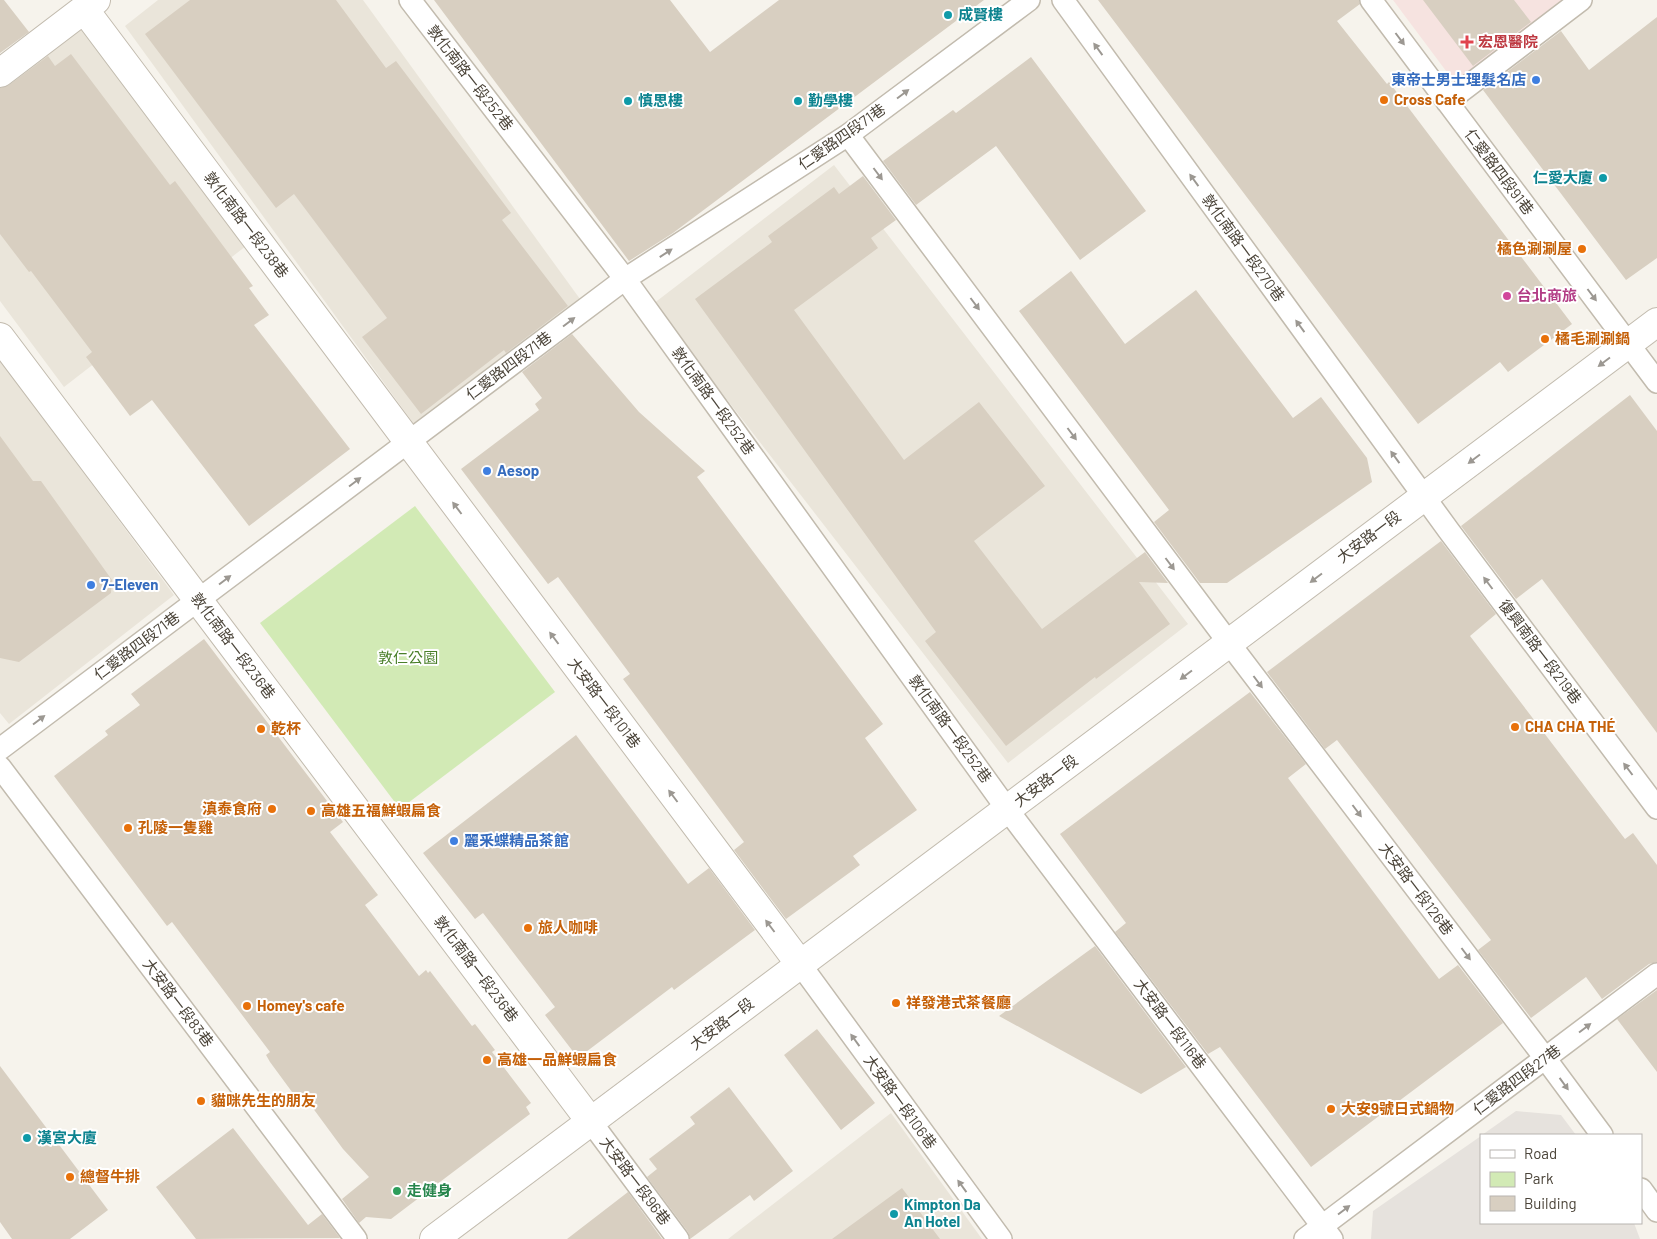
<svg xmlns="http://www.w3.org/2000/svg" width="1657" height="1239" viewBox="0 0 1657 1239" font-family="Barlow,'Noto Sans TC',sans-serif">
	<rect width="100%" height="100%" fill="#f6f3ec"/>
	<path fill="#eae5da" d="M158 0H363L580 299 416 427 125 26Z
		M84 27 246 246 64 387 0 301V92Z
		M834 165 1188 624 1008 763 653 304Z
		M0 360 174 595 9 724 0 713Z
		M891 1113 982 1239H728Z"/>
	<path fill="#e6e2dd" d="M1516 1111 1561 1115 1576 1135H1482Z
		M1481 1136V1223H1634L1640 1239H1371L1373 1211Z"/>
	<path fill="#f6e3e0" d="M1393 0H1567L1455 83Z"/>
	<path fill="#d2eab5" d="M415 506 555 692 400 809 260 623Z"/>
	<path fill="#d8cfc1" d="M0 0H4L29 32 0 53Z
		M190 0H336L386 68 396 61 511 213 502 220 568 306 506 353 504 350 421 414 362 337 387 318 294 194 276 208 145 34Z
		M434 0H670L710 52 779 0H984L673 233 629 261Z
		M1098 0H1359L1360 4 1337 21 1387 84 1389 82 1572 324 1508 372 1500 362 1418 424Z
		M1423 0H1514L1531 22 1473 66Z
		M1657 17V258L1626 280 1483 90 1561 31 1589 70Z
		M71 54 170 185 175 181 253 286 249 288 269 315 254 325 350 449 249 526 152 400 130 416 86 357 92 352 31 271 29 272 0 234V88L9 85 48 56 55 66Z
		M1031 57 1146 211 1080 260 996 146 916 205 883 161 953 110 956 113Z
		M863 176 896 220 871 238 878 248 794 310 904 460 979 402 1045 486 974 541 1042 629 1145 552 1168 583 1139 582 1170 624 1096 679 1095 677 1006 746 925 641 936 632 695 299 772 242 768 236 834 187 839 194Z
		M1071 271 1125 344 1196 290 1293 418 1321 397 1367 458 1372 482 1227 583H1200L1154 522 1169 510 1019 311Z
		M572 334 639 412 705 471 697 477 883 724 865 738 917 810 853 856 860 865 786 919 734 850 744 842 623 679 630 674 558 577 548 584 461 469 539 410 535 404 542 398 522 372Z
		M1630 395 1657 431V733L1542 579 1516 599 1461 526Z
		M0 436 33 481H41L112 580 111 593 19 662 0 658Z
		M1441 541 1496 614 1470 636 1625 839 1633 833 1657 865V962L1649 964 1602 999 1586 977 1531 1018 1478 950 1491 940 1337 740 1325 749 1267 672Z
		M204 639 343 822 330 832 378 895 365 905 419 976 426 970 428 973 430 971 472 1026 475 1024 495 1050 492 1052 531 1103 526 1107 530 1114 391 1219 366 1217 359 1223 342 1199 369 1177 343 1149 301 1092 295 1096 270 1062 266 1055 270 1052 172 922 167 926 54 776 108 735 105 731 140 705 131 694Z
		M1250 692 1306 764 1288 778 1417 950 1439 979 1458 965 1503 1023 1311 1167 1220 1047 1208 1054 1115 932 1126 923 1060 834Z
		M576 735 688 884 709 868 755 930 674 990 672 987 578 1058 545 1015 555 1007 483 913 475 919 423 853Z
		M1095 946 1186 1067 1141 1094 999 1016Z
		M1657 990V1072L1617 1019Z
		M817 1029 875 1103 841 1130 784 1055Z
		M0 1066 108 1210 70 1239H12L0 1222Z
		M729 1087 793 1171 754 1201 750 1195 690 1239 688 1232 647 1177 657 1169 649 1159 695 1124 690 1117Z
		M233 1128 308 1225 322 1214 340 1238 196 1239 156 1187Z
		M902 1188 940 1239H832Z
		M628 1192 662 1239H567Z"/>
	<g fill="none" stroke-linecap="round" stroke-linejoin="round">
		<defs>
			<path id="service" d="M410 0 625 279 1007 809 1332 1239
				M1063 0 1449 531 1657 808
				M1371 0 1657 382
				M1447 102 1581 0
				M848 135 1229 643 1545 1058 1602 1135
				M0 749 625 279 848 135 1029 0
				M0 767 356 1239
				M800 964 1001 1239
				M591 1122 678 1239
				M1641 1189 1657 1211
				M1305 1239 1657 974"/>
			<path id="minor" d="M84 9 800 964
				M0 73 96 0
				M0 337 591 1122"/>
			<path id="tertiary" d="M434 1239 1657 322"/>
		</defs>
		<use href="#service" stroke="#c2bbae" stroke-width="24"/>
		<use href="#minor" stroke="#c2bbae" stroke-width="30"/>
		<use href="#tertiary" stroke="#c2bbae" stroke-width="30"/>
		<use href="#service" stroke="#fff" stroke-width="21"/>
		<use href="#minor" stroke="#fff" stroke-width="28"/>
		<use href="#tertiary" stroke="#fff" stroke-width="28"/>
	</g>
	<defs><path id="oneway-solid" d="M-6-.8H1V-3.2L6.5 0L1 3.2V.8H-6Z" transform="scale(1.25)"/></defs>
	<g fill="#9c9892">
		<use href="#oneway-solid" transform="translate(1400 39) rotate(53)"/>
		<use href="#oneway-solid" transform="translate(1098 49) rotate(-126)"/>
		<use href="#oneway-solid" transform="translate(903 94) rotate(-37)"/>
		<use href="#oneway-solid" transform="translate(878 174) rotate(53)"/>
		<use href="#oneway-solid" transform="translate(1194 180) rotate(-126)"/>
		<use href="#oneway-solid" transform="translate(666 253) rotate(-33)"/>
		<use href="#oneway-solid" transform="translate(1592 295) rotate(53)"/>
		<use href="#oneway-solid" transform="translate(975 304) rotate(53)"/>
		<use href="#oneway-solid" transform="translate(569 322) rotate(-37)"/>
		<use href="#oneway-solid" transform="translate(1300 326) rotate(-126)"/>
		<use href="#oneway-solid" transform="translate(1604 362) rotate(143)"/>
		<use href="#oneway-solid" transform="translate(1072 434) rotate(53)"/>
		<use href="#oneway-solid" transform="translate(1395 457) rotate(-126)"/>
		<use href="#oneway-solid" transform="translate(1474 459) rotate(143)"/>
		<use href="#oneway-solid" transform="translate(355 482) rotate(-37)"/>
		<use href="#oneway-solid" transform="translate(457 508) rotate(-127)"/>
		<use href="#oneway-solid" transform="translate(1170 564) rotate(53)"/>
		<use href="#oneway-solid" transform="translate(1316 578) rotate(143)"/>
		<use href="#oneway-solid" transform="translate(225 580) rotate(-37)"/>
		<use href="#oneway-solid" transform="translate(1488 583) rotate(-127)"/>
		<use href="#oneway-solid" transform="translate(554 638) rotate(-127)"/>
		<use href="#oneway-solid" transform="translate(1186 675) rotate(143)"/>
		<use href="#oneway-solid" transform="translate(1258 682) rotate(53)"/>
		<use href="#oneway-solid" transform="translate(39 720) rotate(-37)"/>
		<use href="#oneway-solid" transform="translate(1628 769) rotate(-127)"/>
		<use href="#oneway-solid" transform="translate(673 796) rotate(-127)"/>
		<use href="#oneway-solid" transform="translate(1357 811) rotate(53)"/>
		<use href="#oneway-solid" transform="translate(770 926) rotate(-127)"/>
		<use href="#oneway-solid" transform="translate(1466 954) rotate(53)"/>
		<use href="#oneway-solid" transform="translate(1585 1028) rotate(-37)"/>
		<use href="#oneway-solid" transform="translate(855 1040) rotate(-126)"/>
		<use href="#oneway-solid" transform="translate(1564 1084) rotate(54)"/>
		<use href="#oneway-solid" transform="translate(962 1186) rotate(-126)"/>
		<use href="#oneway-solid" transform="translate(1344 1210) rotate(-37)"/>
	</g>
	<g fill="#0f9aa8" stroke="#fff" stroke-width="2">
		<circle cx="948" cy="15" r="5"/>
		<circle cx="628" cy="101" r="5"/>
		<circle cx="798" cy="101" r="5"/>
		<circle cx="1603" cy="178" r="5"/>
		<circle cx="27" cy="1138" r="5"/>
		<circle cx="894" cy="1214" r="5"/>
	</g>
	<path fill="#e0444e" stroke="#fff" stroke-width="2" d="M1464.5 34.5h5v5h5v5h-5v5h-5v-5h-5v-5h5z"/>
	<g fill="#3f7fe0" stroke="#fff" stroke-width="2">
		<circle cx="1536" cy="80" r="5"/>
		<circle cx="487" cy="471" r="5"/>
		<circle cx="91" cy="585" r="5"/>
		<circle cx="454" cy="841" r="5"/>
	</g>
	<g fill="#e8710a" stroke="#fff" stroke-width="2">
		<circle cx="1384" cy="100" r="5"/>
		<circle cx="1582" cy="249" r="5"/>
		<circle cx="1545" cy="339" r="5"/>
		<circle cx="1515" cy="727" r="5"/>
		<circle cx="261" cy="729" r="5"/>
		<circle cx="272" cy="809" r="5"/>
		<circle cx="311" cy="811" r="5"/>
		<circle cx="128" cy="828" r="5"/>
		<circle cx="528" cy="928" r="5"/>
		<circle cx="896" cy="1003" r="5"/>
		<circle cx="247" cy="1006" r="5"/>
		<circle cx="487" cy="1060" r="5"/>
		<circle cx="201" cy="1101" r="5"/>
		<circle cx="1331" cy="1109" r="5"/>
		<circle cx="70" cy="1177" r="5"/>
	</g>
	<circle fill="#d1479c" stroke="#fff" stroke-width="2" cx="1507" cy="296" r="5"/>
	<circle fill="#2e9e5b" stroke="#fff" stroke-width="2" cx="397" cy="1191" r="5"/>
	<g text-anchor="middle" stroke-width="4" stroke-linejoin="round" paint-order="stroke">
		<g font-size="15" font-weight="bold" fill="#0d838f" stroke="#fff" text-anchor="start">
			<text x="958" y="20">成賢樓</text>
			<text x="638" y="106">慎思樓</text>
			<text x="808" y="106">勤學樓</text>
			<text x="1593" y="183" text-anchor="end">仁愛大廈</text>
			<text x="37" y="1143">漢宮大廈</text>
			<text x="904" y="1210">Kimpton Da<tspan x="904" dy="17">An Hotel</tspan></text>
		</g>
		<g font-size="15" font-weight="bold" fill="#be3a42" stroke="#fff" text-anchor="start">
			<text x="1478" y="47">宏恩醫院</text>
		</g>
		<g font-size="15" fill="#4b4439" stroke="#fff">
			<text transform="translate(470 78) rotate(52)" y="5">敦化南路一段252巷</text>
			<text transform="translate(842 137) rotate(-35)" y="5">仁愛路四段71巷</text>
			<text transform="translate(1499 172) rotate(53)" y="5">仁愛路四段91巷</text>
			<text transform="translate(246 225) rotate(53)" y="5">敦化南路一段238巷</text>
			<text transform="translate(1243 248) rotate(54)" y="5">敦化南路一段270巷</text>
			<text transform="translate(509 366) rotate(-37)" y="5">仁愛路四段71巷</text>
			<text transform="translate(713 401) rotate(54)" y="5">敦化南路一段252巷</text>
			<text transform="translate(1369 537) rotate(-37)" y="5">大安路一段</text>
			<text transform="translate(137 646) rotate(-37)" y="5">仁愛路四段71巷</text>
			<text transform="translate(233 646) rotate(53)" y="5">敦化南路一段236巷</text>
			<text transform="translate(1540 652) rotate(53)" y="5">復興南路一段219巷</text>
			<text transform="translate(604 703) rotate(53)" y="5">大安路一段101巷</text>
			<text transform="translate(950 729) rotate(54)" y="5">敦化南路一段252巷</text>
			<text transform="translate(1046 781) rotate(-37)" y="5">大安路一段</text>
			<text transform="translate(1416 889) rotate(53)" y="5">大安路一段126巷</text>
			<text transform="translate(476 969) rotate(53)" y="5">敦化南路一段236巷</text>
			<text transform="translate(178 1003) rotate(53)" y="5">大安路一段83巷</text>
			<text transform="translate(722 1024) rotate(-37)" y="5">大安路一段</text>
			<text transform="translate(1170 1024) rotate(53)" y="5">大安路一段116巷</text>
			<text transform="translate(1517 1080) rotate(-37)" y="5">仁愛路四段27巷</text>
			<text transform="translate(900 1102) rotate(54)" y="5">大安路一段106巷</text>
			<text transform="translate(635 1181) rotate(53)" y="5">大安路一段96巷</text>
		</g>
		<g font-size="15" font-weight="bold" fill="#366cbe" stroke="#fff" text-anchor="start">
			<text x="1526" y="85" text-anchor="end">東帝士男士理髮名店</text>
			<text x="497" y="476">Aesop</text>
			<text x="101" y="590">7-Eleven</text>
			<text x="464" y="846">麗釆蝶精品茶館</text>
		</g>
		<g font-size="15" font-weight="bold" fill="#c56008" stroke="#fff" text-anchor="start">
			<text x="1394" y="105">Cross Cafe</text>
			<text x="1572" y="254" text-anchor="end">橘色涮涮屋</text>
			<text x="1555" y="344">橘毛涮涮鍋</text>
			<text x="1525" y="732">CHA CHA THÉ</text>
			<text x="271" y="734">乾杯</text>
			<text x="262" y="814" text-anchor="end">滇泰食府</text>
			<text x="321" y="816">高雄五福鮮蝦扁食</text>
			<text x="138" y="833">孔陵一隻雞</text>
			<text x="538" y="933">旅人咖啡</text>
			<text x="906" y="1008">祥發港式茶餐廳</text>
			<text x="257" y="1011">Homey's cafe</text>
			<text x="497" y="1065">高雄一品鮮蝦扁食</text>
			<text x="211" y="1106">貓咪先生的朋友</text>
			<text x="1341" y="1114">大安9號日式鍋物</text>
			<text x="80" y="1182">總督牛排</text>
		</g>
		<g font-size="15" font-weight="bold" fill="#b23c85" stroke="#fff" text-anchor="start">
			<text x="1517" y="301">台北商旅</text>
		</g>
		<g font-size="15" fill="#4a7f2a" stroke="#fff">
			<text x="408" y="663">敦仁公園</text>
		</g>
		<g font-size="15" font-weight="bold" fill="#27864d" stroke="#fff" text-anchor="start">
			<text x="407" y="1196">走健身</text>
		</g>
	</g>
	<rect x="1480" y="1134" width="162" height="90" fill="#ffffff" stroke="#b7b4b0"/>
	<rect x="1490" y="1150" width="25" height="8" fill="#ffffff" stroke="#b7b4b0"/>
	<text x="1524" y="1159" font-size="15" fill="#4b4439">Road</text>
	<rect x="1490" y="1172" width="25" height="15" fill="#d2eab5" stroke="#b7b4b0"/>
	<text x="1524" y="1184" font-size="15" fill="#4b4439">Park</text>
	<rect x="1490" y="1196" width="25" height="15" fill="#d8cfc1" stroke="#b7b4b0"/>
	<text x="1524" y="1209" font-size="15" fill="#4b4439">Building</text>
</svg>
